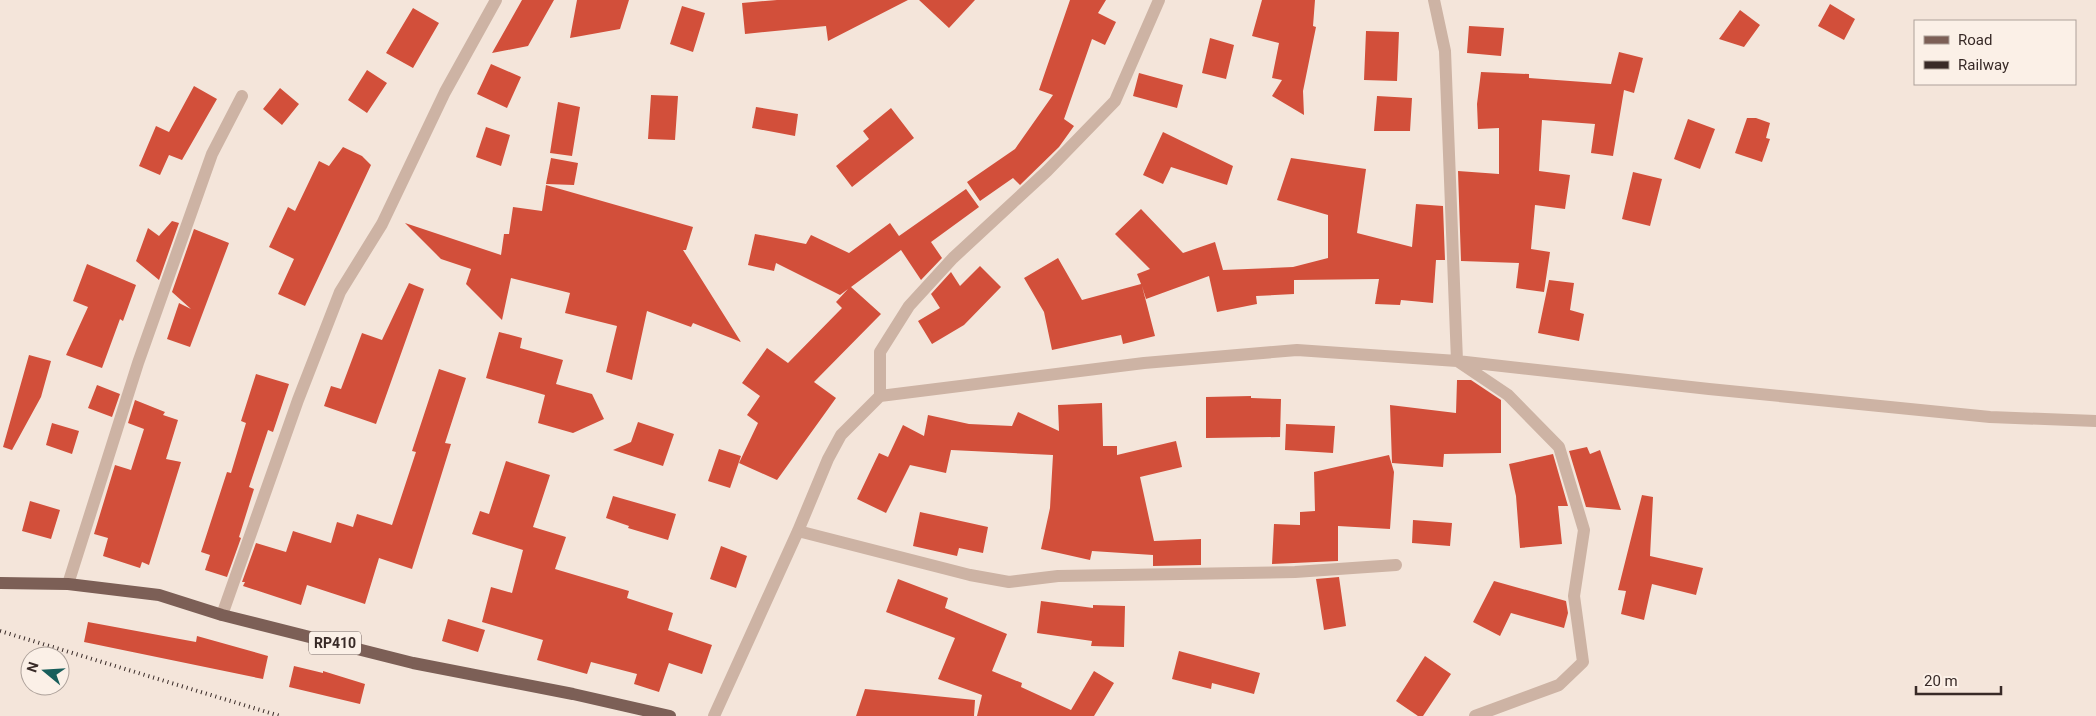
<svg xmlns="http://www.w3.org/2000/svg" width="2096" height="716" viewBox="0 0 2096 716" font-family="Roboto,sans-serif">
	<rect width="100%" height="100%" fill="#f4e5da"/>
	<path fill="#d24f3a" d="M522 0H554L528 46 492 53Z
		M577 0H629L620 29 570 38Z
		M777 0H908L828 41 826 26 745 34 742 3Z
		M919 0H975L949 28Z
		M1070 0H1106L1098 13 1116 22 1105 45 1092 39 1064 119 1074 126 1059 147 1020 185 1013 178 980 201 967 182 1015 149 1053 95 1039 90Z
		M1262 0H1315L1313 26 1316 27 1303 91 1304 115 1272 96 1282 80 1272 78 1279 43 1252 36Z
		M1830 4 1855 19 1844 40 1818 26Z
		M682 6 705 13 693 52 670 44Z
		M413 8 439 23 413 68 386 53Z
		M1740 10 1760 25 1744 47 1719 39Z
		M1469 26 1504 28 1501 56 1467 53Z
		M1366 31 1399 32 1397 81 1364 80Z
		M1210 38 1234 45 1226 79 1202 73Z
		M1619 52 1643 58 1634 93 1624 90 1613 156 1591 153 1595 124 1542 120 1539 171 1570 175 1565 209 1535 205 1531 249 1550 252 1544 292 1516 288 1519 263 1461 261 1458 171 1499 174V128L1478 129 1477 104 1481 72 1529 74V78L1611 84Z
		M491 64 521 77 507 108 477 94Z
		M367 70 387 83 367 113 348 100Z
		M1139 73 1183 85 1177 108 1133 96Z
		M194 86 217 99 182 160 169 155 160 175 139 166 156 126 169 132Z
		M280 88 299 104 282 125 263 109Z
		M651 95 678 96 675 140 648 139Z
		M1377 96 1412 98 1410 131H1374Z
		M558 102 580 107 572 156 550 153Z
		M756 107 798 114 795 136 752 128Z
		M891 108 914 138 852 187 836 166 869 139 863 131Z
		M1747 118H1756L1770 123 1766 138 1770 139 1762 162 1735 153Z
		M1688 119 1715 129 1700 169 1674 159Z
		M486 127 510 135 501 166 476 157Z
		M1163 132 1233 166 1227 185 1171 167 1163 184 1143 175Z
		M343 147 362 156 371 165 305 306 278 294 294 259 269 247 288 207 295 211 319 161 329 166Z
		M551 158 578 163 574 185 546 184Z
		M1291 158 1366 169 1357 233 1412 247 1416 204 1443 206 1445 260H1436L1433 303 1401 300 1400 305 1375 304 1379 279 1294 280V294L1256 296 1257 304 1217 312 1209 276 1146 299 1142 286 1155 336 1123 344 1121 335 1052 350 1044 312 1024 278 1058 258 1082 300 1141 284 1137 274 1150 269 1115 234 1141 209 1183 253 1215 242 1223 270 1293 267 1328 258V215L1277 200Z
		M1633 172 1662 179 1650 226 1622 219Z
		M546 185 693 227 686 250H683L741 342 693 323 691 327 647 311 632 380 606 372 617 326 565 313 570 293 511 278 502 320 466 284 471 269 441 259 405 223 501 255 504 234H509L513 207 542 211Z
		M966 189 979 207 931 242 942 258 921 280 901 250 851 287 881 314 814 382 836 398 777 480 739 463 758 423 747 415 760 396 742 383 767 348 788 363 842 308 836 302 848 289 840 295 776 263 774 271 748 265 755 234 806 244 811 235 849 253 890 223 899 236Z
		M172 221 179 223 159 280 136 261 148 228 159 236Z
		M194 229 229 243 190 347 167 339 179 303 191 309 172 292Z
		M87 264 136 285 123 321 120 319 102 368 66 355 88 307 73 301Z
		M980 266 1001 287 964 325 932 344 918 321 940 308 931 294 951 272 960 286Z
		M1549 280 1574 283 1570 310 1584 314 1579 341 1538 333Z
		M409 283 424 289 376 424 324 406 331 386 341 389 362 333 382 340Z
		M499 332 522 338 520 348 563 360 556 384 592 394 604 419 573 433 538 423 545 395 486 378Z
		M29 355 51 361 41 397 12 450 3 447Z
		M439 369 466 378 445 443 451 444 412 569 379 558 365 604 307 585 301 605 243 586 245 582H242L256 543 286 552 293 531 331 543 337 522 353 527 357 514 392 525 416 452 412 451Z
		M256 374 289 384 273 432 268 430 249 487 254 489 239 537 241 538 227 577 205 570 210 555 201 552 227 472 231 473 246 423 241 421Z
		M1457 380H1471L1501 400V453L1444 454 1443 467 1392 463 1390 405 1456 413Z
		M97 385 120 394 112 417 88 408Z
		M1251 396V398L1281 399 1280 437 1206 438V397Z
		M135 400 165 412 163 415 178 420 166 459 181 462 149 565 142 562 140 568 103 556 108 538 94 534 115 465 131 470 144 429 128 423Z
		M1102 403 1103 446H1117V455L1176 441 1182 467 1140 477 1154 541 1201 539V565L1153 566V555L1092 551 1090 560 1041 549 1050 508 1053 455 951 450 946 473 910 465 886 513 857 499 879 453 888 457 903 425 924 436 928 415 969 424 1012 426 1018 412 1059 431 1058 405Z
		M638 422 674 434 663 466 613 450 631 442Z
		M52 423 79 431 72 454 46 445Z
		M1286 424 1335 426 1333 453 1285 450Z
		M1587 447 1590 454 1600 450 1621 510 1586 507 1569 451Z
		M719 449 741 456 730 488 708 481Z
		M1553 454 1568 506H1558L1562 544 1520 548 1516 496 1509 464Z
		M1389 455 1394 472 1390 529 1338 526V561L1272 564 1274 524 1300 525V512L1315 511 1314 472Z
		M506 461 550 475 533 527 566 537 555 569 629 591 627 598 673 613 668 630 712 645 702 674 669 663 659 692 634 684 637 674 591 662 587 674 537 660 543 640 482 622 491 587 512 593 523 550 472 534 480 511 489 514Z
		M1642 495 1653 497 1650 556 1703 568 1696 595 1652 584 1644 620 1621 614 1626 591 1618 590Z
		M613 496 676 514 668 540 628 528 629 526 606 518Z
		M30 501 60 510 51 539 22 531Z
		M920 512 988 527 983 553 959 548 957 556 913 546Z
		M1413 520 1452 523 1450 546 1412 543Z
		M721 546 747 556 736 588 710 579Z
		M1339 577 1346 626 1324 630 1316 579Z
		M898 579 948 598 945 608 1007 634 992 671 1022 683 1021 687 1071 710 1094 671 1114 683 1094 716H977L982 695 938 679 955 638 886 612Z
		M1494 581 1566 601 1568 613 1564 628 1511 613 1500 636 1473 622Z
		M1041 601 1093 608V605L1125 606 1124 647 1091 646 1092 641 1037 633Z
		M448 619 485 630 478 652 442 641Z
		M88 622 196 642 197 636 268 656 263 679 84 642Z
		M1179 651 1260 673 1254 694 1212 683 1211 689 1172 679Z
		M1425 656 1451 674 1423 716H1418L1396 701Z
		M294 666 323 673V671L365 684 360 704 289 687Z
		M865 689 975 700 974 716H856Z"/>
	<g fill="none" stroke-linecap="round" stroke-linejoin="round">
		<path stroke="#cdb3a4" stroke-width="12" d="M1434 0 1445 51 1457 361
			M1459 362 1508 395 1559 447 1584 530 1574 596 1583 662 1559 685 1475 716
			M880 396V352L909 306 953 258 1047 171 1115 101 1159 0
			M798 531 970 575 1009 582 1058 576 1295 572 1396 565
			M68 584 138 363 212 154 242 96
			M222 615 298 400 340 292 382 224 445 92 496 0
			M714 716 798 531 828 459 841 435 880 396 1144 363 1297 350 1457 361 1709 389 1990 417 2096 421"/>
		<path stroke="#7c5f56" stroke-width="12" d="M0 583 68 584 159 595 222 615 413 663 573 694 670 716"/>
		<path stroke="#382a27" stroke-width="4" stroke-dasharray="1 4" stroke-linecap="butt" d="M0 631 280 716"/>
	</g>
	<g text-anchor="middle" stroke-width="4.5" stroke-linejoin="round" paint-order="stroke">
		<rect fill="#fbf0e7" stroke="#726561" stroke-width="1" x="309" y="631.5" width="52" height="23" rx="4"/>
		<g font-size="14" font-weight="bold" fill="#382a27">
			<text x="335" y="648">RP410</text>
		</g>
	</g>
	<rect x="1914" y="20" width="162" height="65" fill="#fbf0e7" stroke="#ada19a"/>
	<rect x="1924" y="36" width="25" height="8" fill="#7c5f56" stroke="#ada19a"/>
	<text x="1958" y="45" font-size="15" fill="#382a27">Road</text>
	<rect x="1924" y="61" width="25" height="8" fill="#382a27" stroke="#ada19a"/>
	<text x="1958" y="70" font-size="15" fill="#382a27">Railway</text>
	<g transform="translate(45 671) rotate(288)"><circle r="24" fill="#fbf0e7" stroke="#ada19a"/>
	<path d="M0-4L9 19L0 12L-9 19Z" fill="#185e5b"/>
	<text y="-8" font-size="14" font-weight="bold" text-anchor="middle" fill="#382a27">N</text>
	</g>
	<path d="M1916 686v8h85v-8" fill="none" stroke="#382a27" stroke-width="2.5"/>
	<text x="1924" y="686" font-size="15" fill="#382a27" stroke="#fbf0e7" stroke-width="4" paint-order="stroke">20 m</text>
</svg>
